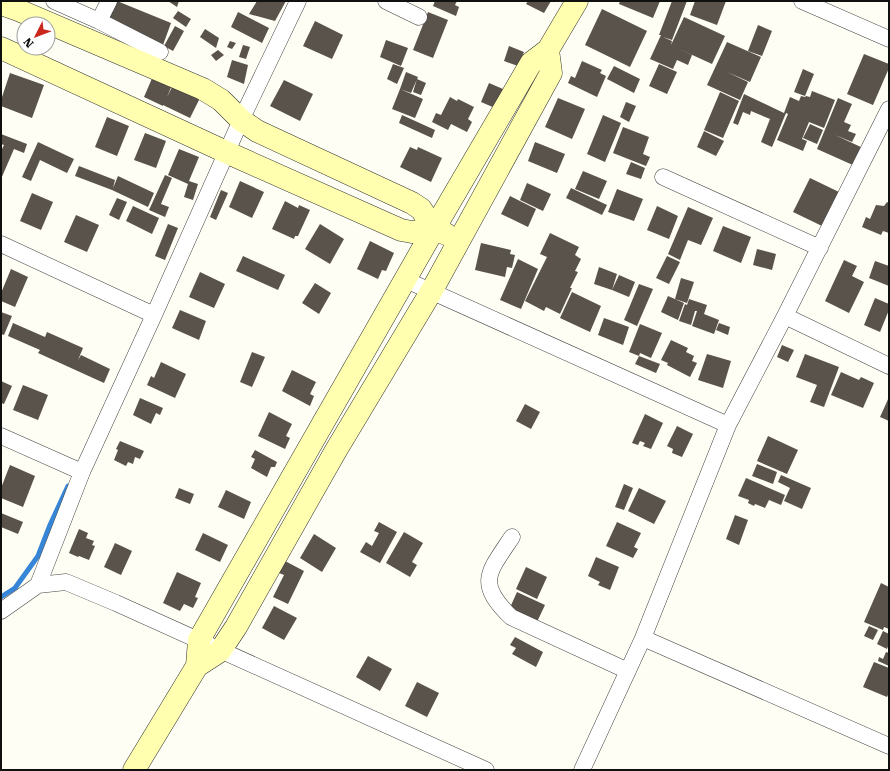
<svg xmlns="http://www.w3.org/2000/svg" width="890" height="771" viewBox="0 0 890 771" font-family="'Roboto Serif',serif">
	<rect width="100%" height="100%" fill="#fffef4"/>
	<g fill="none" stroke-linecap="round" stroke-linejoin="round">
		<path stroke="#3685d7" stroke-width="5" d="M1 597 15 588 38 556 50 525 68 486"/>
	</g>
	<path fill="#5a534c" d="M117 1 171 23 163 45 104 22Z
		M168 1H179L177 7Z
		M257 1H286L275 21 249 14Z
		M435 1H457L455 5 459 7 456 16 433 6Z
		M528 1H551L544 13 526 4Z
		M620 1H660L653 18 619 4Z
		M672 1H687L672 40 663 37 672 41 671 45 684 17 725 36 712 64 677 48 692 55 688 65 677 60 673 69 650 59 661 35H659Z
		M695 1H726L717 25 690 15Z
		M602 9 647 31 630 67 585 45Z
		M178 11 191 19 186 27 173 18Z
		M238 12 269 28 262 43 231 27Z
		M428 12 448 20 433 58 413 50Z
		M315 21 343 35 332 59 303 46Z
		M758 25 772 31 762 56 748 51Z
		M175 26 184 31 173 51 164 46Z
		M205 29 219 38 216 48 200 37Z
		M386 40 408 48 401 66 380 57Z
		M230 41 236 43 232 49 227 47Z
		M727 42 761 57 750 82 727 72 748 82 740 100 707 85Z
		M243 45 250 47 246 59 239 57Z
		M509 46 524 52 518 66 504 61Z
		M218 50 224 55 216 61 211 55Z
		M864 54 889 64V68L873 105 847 94Z
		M232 60 248 65 244 84 227 77Z
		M582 61 602 70 600 73 606 76 597 97 568 83 571 76 575 78Z
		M393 64 404 68 397 84 387 79Z
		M659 64 677 72 667 94 649 86Z
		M614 66 640 79 634 93 607 79Z
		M803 69 814 74 805 96 794 92Z
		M406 72 418 77 411 93 400 89Z
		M10 73 44 85 32 118 1 106V100Z
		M153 76 172 85 167 97 174 83 201 96 190 118 163 105V106L144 97Z
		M417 79 426 83 421 95 413 92Z
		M284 80 313 94 300 121 270 106Z
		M489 83 503 89 495 108 481 102Z
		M400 89 423 99 415 118 392 109Z
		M812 91 835 100 824 128 809 122 802 139 807 141 803 151 777 140 788 114 786 113 772 147 761 142 770 119 751 111 750 115 743 112 738 125 733 123 744 94 784 113 790 97 799 101 801 96 805 97 806 96 810 97Z
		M720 92 739 101 723 138 704 130Z
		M450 97 457 101 458 99 474 107 468 119 472 122 467 132 451 124 448 130 432 122 436 113 441 115Z
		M558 98 585 109 572 139 545 127Z
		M838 98 852 104 844 122 851 125 848 131 856 134 852 142 835 135 863 148 855 166 817 149Z
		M626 102 636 106 629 122 620 117Z
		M402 115 435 130 432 138 399 123Z
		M603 115 621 123 605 162 587 154Z
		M107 117 129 126 117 156 95 147Z
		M810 124 823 130 817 144 803 138Z
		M623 127 649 137 643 154 650 157 646 166 613 153Z
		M704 131 724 141 716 156 697 147Z
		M145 133 166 141 156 168 134 160Z
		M1 134 27 144 24 153 14 149 1 179V151L4 145 1 144Z
		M38 142 74 159 67 173 40 160 31 181 22 177Z
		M535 142 565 154 557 173 528 161Z
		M410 147 417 150 418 147 442 158 431 182 400 167Z
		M179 149 199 157 189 181 198 184 193 200 184 197 188 184 168 175Z
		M631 162 645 168 641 179 626 174Z
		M79 166 115 180 113 188 118 176 154 193 148 207 112 190 75 176Z
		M583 171 607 181 599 199 575 189Z
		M165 175 172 178 161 204 169 207 165 217 149 210Z
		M810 178 839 192 822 226 793 212Z
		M240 181 264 192 252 218 229 207Z
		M527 183 551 194 543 211 520 200Z
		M571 188 607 205 602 215 566 198Z
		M617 189 643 199 634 221 608 212Z
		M221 190 228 193 216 220 210 217Z
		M32 193 53 202 41 230 20 221Z
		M510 196 536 209 528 227 501 214Z
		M117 198 127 202 119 220 109 215Z
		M285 201 298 208 299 205 310 210 298 236H295L294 239 272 229Z
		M887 202 889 203V233L883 231 881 235 862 227 866 217 870 219 876 205 884 206Z
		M133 206 159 218 152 234 126 221Z
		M657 206 678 216 669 239 647 230Z
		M688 207 713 218 701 245 688 240 680 260 668 254Z
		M76 215 99 225 87 252 64 242Z
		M168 224 178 228 165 260 155 256Z
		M320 224 344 239 330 264 305 249Z
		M723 226 751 237 741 263 713 251Z
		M550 233 579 247 575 255 581 259 575 271 578 272 570 288H572L560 314 546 307 544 311 525 301 547 257 540 254Z
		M370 241 394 253 386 271 382 270 378 279 357 269Z
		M481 243 511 250 510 254 515 255 512 268 507 267 505 277 475 270Z
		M757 249 776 254 772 270 753 265Z
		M243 256 285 275 278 290 236 271Z
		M667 256 680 262 669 284 656 278Z
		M518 259 538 269 521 309 500 300Z
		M844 260 857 266 852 276 864 282 849 313 825 301Z
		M875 261 889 266V286L869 278Z
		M599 267 617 274 612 290 594 284Z
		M11 269 28 277 15 307 1 301V293Z
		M200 272 225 284 214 308 189 297Z
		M619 275 635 282 629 297 612 290Z
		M681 278 694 282 687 303 675 299Z
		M315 283 331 293 319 314 302 303Z
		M639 284 653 289 637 326 624 320Z
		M572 292 601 306 590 332 560 318Z
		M668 296 684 303 678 320 661 312Z
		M875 298 889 304V310L880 332 864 325Z
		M689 299 707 305 704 314 719 320 714 334 692 326 697 311H695L691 325 679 321 685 304 687 305Z
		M180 310 206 321 199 340 172 328Z
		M1 312 12 316 4 335 1 334Z
		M604 318 629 327 623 345 598 335Z
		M13 323 45 337 47 332 83 348 78 360 81 355 110 369 104 383 38 353 40 350 8 336Z
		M719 323 730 327 728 335 716 330Z
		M640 324 662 333 651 358 640 353 639 356 629 352Z
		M671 340 688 348 686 352 694 356 692 361 697 363 690 377 667 365 668 363 661 360Z
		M782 345 794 350 788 362 777 357Z
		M252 352 265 357 252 387 240 382Z
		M707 354 731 361 723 388 698 380Z
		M805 354 839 367 824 407 810 402 817 385 796 377Z
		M639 356 660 364 656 373 635 364Z
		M161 362 186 374 175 398 147 385 151 376 154 378Z
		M292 370 316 382 310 394 314 396 310 406 282 391Z
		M841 372 859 380 861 377 874 383 863 408 831 395Z
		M1 381 12 386 4 404 1 403Z
		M23 385 48 395 38 420 13 410Z
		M889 397V421L880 417Z
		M140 398 163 408 160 415 156 413 151 424 133 415Z
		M525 404 540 412 531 429 516 421Z
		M269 412 292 424 286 436 290 438 285 449 258 436Z
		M645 414 663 423 651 449 643 446 645 443 640 441 638 445 632 443Z
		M677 426 693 434 682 457 672 453 673 449 667 446Z
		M768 436 798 450 787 474 757 461Z
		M120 441 144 451 140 459 135 457 133 464 128 462 126 466 114 460 118 450 116 449Z
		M255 450 277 462 275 467H271L267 477 251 468 255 459 251 457Z
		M757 464 777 472 773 484 752 476Z
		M10 465 35 476 23 507 1 498V488Z
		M781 475 811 488 802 509 784 501 790 488 778 482Z
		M746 478 785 495 781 505 769 500 765 508 755 504 754 506 748 503 749 500 738 496Z
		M624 484 633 488 624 510 615 507Z
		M179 488 194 494 190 504 175 498Z
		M639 488 666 501 654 524 628 511Z
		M226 490 251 502 244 519 218 507Z
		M1 513 23 522 18 534 1 527Z
		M735 515 748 520 739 545 726 539Z
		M379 522 397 532 380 563 360 552 366 542 372 546 379 533 374 531Z
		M617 522 641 533 634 547 638 549 633 558 606 546Z
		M79 529 88 533 86 538 94 541 92 545 95 546 89 560 79 556 78 557 69 553Z
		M404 532 423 543 412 562 417 565 410 577 386 563Z
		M203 533 228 545 220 562 195 550Z
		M314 534 336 548 322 572 300 558Z
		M115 543 132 551 121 575 104 567Z
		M596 557 619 567 610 590 598 585 600 582 588 576Z
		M285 561 304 571 288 604 273 597 284 575 279 573Z
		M526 567 547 577 537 599 516 589Z
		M177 572 201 583 195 597 198 598 193 608 184 604 180 611 163 603Z
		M881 583 889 587V629L884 627 883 630 864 622Z
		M517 592 545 605 536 624 508 612Z
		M274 606 297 618 284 640 262 628Z
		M869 626 878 630 873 640 864 636Z
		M883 631 889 634V644L887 649 877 644Z
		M515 637 543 652 536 667 512 654 516 648 510 645Z
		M886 652 889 653V666L878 661 879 657 883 659Z
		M368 656 392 669 380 691 356 677Z
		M874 662 889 668V693L887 697 863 687Z
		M417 682 439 693 427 717 405 706Z"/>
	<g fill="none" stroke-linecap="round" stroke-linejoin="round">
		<defs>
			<path id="street" d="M54 1 99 21 160 52
				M386 1 419 17
				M802 1 889 39
				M99 21 109 1
				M663 177 820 248
				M1 244 154 315
				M406 280 728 425
				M785 316 889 366
				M1 436 82 472
				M512 537C488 573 476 583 511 617L628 671
				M38 585 66 582 116 603 486 770
				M1 611 38 585 82 472 154 315 241 120 298 1
				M643 638 889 746
				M582 770 643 638 728 425 785 316 889 109"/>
			<path id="secondary" d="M1 4 18 10 203 89 221 100 241 120 257 131 412 203 421 209 434 229 446 234
				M1 48 226 152 401 230 412 232 434 229
				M197 666 220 651 236 627 335 452 431 292 551 73 548 50
				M134 770 197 666 199 640 434 229 531 63 548 50 577 1"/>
		</defs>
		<use href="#street" stroke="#434343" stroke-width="17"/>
		<use href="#secondary" stroke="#323232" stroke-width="23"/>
		<use href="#street" stroke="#fff" stroke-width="16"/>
		<use href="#secondary" stroke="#ffffaf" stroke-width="22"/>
	</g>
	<rect width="890" height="771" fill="none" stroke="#101010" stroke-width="4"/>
	<g transform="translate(36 36) rotate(228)"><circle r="19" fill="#ffffff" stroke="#9f9f9f"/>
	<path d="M0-3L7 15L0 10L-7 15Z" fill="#cb271d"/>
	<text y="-6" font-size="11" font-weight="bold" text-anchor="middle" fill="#101010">N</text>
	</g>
</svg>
